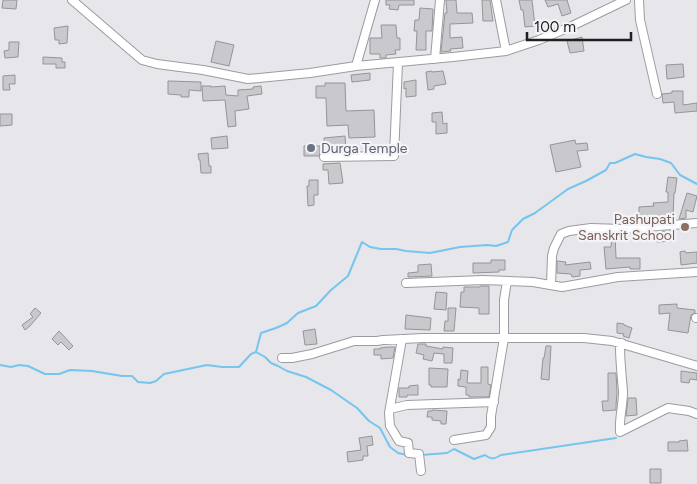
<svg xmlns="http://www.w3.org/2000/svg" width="697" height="484" viewBox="0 0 697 484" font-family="Figtree,sans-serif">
	<rect width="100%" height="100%" fill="#e6e6eb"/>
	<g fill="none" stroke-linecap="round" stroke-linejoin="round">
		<path stroke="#75c5ef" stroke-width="2" d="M256 352 265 357 271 363 278 366 287 371 306 377 331 390 357 408 369 421 380 428 390 447 398 453 407 455
			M0 365 11 367 19 365 28 366 45 374H59L70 370 92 371 122 376H132L138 382 150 383 156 381 164 374 207 365 222 367H239L251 354 256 352 261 333 276 328 287 323 298 313 316 306 331 290 348 276 362 242 370 247 381 249H396L406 251 430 253 460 247 487 245 496 246 508 242 512 230 523 219 535 213 568 189 586 181 606 170 610 163H615L635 154 646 157 660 159 671 163 680 175 697 184
			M421 455 447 453 454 449 474 459 485 455C492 460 494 459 501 455L616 438"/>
	</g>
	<path fill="#c8c8cd" stroke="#959599" d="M3 0H17L16 9 2 8Z
		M386 0H414V5H399L398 10 389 9 390 5H386Z
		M446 0H456L457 13H472L473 23 450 24V38L462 37 463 48 450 49 451 51 441 52 445 13H447Z
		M482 0H490L493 21H483Z
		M519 0H532L535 26 525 27 523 10H521Z
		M545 0H567L571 13 562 16 558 4 548 7Z
		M420 8 433 9 432 31H426V50H416L417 31H414L415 20H419Z
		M381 25H396L397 38H400V50H395L396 54 386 55V58H380V54H370V38H382Z
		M68 26 67 43 59 44V40H55L54 28Z
		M582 37 584 51 570 53 567 41Z
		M216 41 234 45 229 66 211 62Z
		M9 42H19L18 57 5 58 4 51 9 50Z
		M43 57 62 58V62H65V68H56V64H43Z
		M683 64 684 77 667 79 666 65Z
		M432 71V72L443 71 446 84 434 86V89L428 90 426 72Z
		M370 73V80L352 82 351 75Z
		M15 75V84H9L10 90H3V76Z
		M416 80V96L406 97V88L404 89V82Z
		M168 81 201 82V91L189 90V97H181V95L168 94Z
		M325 83H345L346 111 374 110 375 137 349 138 348 125 327 126 326 98H316V86H325Z
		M202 86H211V87L225 86 226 95 238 96V90L253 89V87L261 86 262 94 247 96 249 109 235 111 236 126 228 127 225 100 203 101Z
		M672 91H683V105L697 103V111L675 113 674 102 663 103 662 94 672 93Z
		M442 112 443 124 447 123V133L436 134V122H432V113Z
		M0 114H12V125L0 126Z
		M227 136 228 148 212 149 211 138Z
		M345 136 346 151H335V145H324V138Z
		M575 140 576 144 587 143 588 150 577 151 581 167 556 172 550 145Z
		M304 146H320V153L319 156H304Z
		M208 153 209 166H211V173H201L200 160H199L198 154Z
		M340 163 343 183 329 184 328 170H323V164Z
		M668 177 677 178 675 193H674L673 218 644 219V221H639V207L654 206 653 203 668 202V192H666Z
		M309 180H318V195H314V205L308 206 307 186H309Z
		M687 193 697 196 693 212 686 210V218L679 219Z
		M671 231 672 241 657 242V232Z
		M612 234H615L616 258H640V269H630V267L606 269 604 247H611Z
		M685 251 686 253 697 252V263L681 265 680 252Z
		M491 260H505V270H499V272L473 273V263H491Z
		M557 261 566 262 565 265 590 262 591 269 580 270V276L572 277 571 274 557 273Z
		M431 264 432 276 408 277V273L418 272V265Z
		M480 286H489V314H479V308L460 307 461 292H464V287H480Z
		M436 292 447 293 446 310 434 309Z
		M677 304V308L695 310V313L691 315 688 333 668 330 670 313 659 314V305Z
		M35 308 41 313 30 326 25 330 22 325 33 317 30 314Z
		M448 308H456L454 331H444L445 321H448Z
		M406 315 431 318 430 330 405 329Z
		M617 323 624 324V325L632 328 629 338 623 336 624 334 617 333Z
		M315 329 317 344 305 345 303 331Z
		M59 331 73 346 69 350 61 342 58 345 52 339Z
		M418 344H426V346L443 349V347L453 348 452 363H444V354L434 353 432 361 423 359 424 355 416 353Z
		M546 346H551L549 380 541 379 543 358H544Z
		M388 347H395L393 358 381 359V355H374V349H380V348Z
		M481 367H488V384L491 385 489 397H469V395H466V387L458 386V379L460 380 461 370 468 371 467 383H481Z
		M429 368 448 369 447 387H431V385H429Z
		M681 371 697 373V380L690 379 689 383 681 382Z
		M608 373H616L617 392 616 406V410L603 411 602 401H608Z
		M418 385V395H407V397H399V388H409V386Z
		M628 398H636L637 415 626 416Z
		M432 410 447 411 446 424H441V421L432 420V417H427L428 411H432Z
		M372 436 373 445 367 446 368 456H363V460L348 462 347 452 361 450 359 438Z
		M687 440 688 451H668V442H679V441Z
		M650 469H661V483H650Z"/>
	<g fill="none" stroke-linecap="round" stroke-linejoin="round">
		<defs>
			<path id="street" d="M72 0 142 60 157 64 203 70 248 79 310 73 356 66 453 57 506 51 539 40 572 26 626 0
				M496 0 506 51
				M639 0 640 20 657 94
				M435 59 440 0
				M356 66 375 0
				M324 157 394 156 398 63
				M406 283 483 280 533 282 562 287 618 277 697 272
				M551 285 552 256 554 248 561 234 569 231 591 228 622 229 697 223
				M696 318H697
				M402 339 389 413 390 426 399 441 408 443 409 453 419 454 421 471
				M622 343 620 347C620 362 622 377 623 392 623 405 619 418 620 432L668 408 689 411 697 414
				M282 358H292L312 354 354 341H377L383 340 423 338H584L612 341 697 366
				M390 409 407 405 494 402
				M454 440 486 435 491 427V416L504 338V300L507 281"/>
		</defs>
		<use href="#street" stroke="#9b9ca0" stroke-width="10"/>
		<use href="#street" stroke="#fff" stroke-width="8"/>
	</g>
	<circle fill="#6b7280" stroke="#f3f3f8" stroke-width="2" cx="311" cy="148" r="5"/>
	<circle fill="#8d6e63" stroke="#f3f3f8" stroke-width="2" cx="685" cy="227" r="5"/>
	<g text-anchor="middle" stroke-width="4.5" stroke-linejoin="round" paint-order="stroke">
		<g font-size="14" fill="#5b616d" stroke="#f3f3f8" text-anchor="start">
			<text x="321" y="153">Durga Temple</text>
		</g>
		<g font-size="14" fill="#785e54" stroke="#f3f3f8" text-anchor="end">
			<text x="675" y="224">Pashupati<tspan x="675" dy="16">Sanskrit School</tspan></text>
		</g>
	</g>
	<path d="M527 32v8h104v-8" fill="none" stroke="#202022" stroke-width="2.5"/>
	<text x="534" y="32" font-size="15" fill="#202022" stroke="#f3f3f8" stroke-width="4" paint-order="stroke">100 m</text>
</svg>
